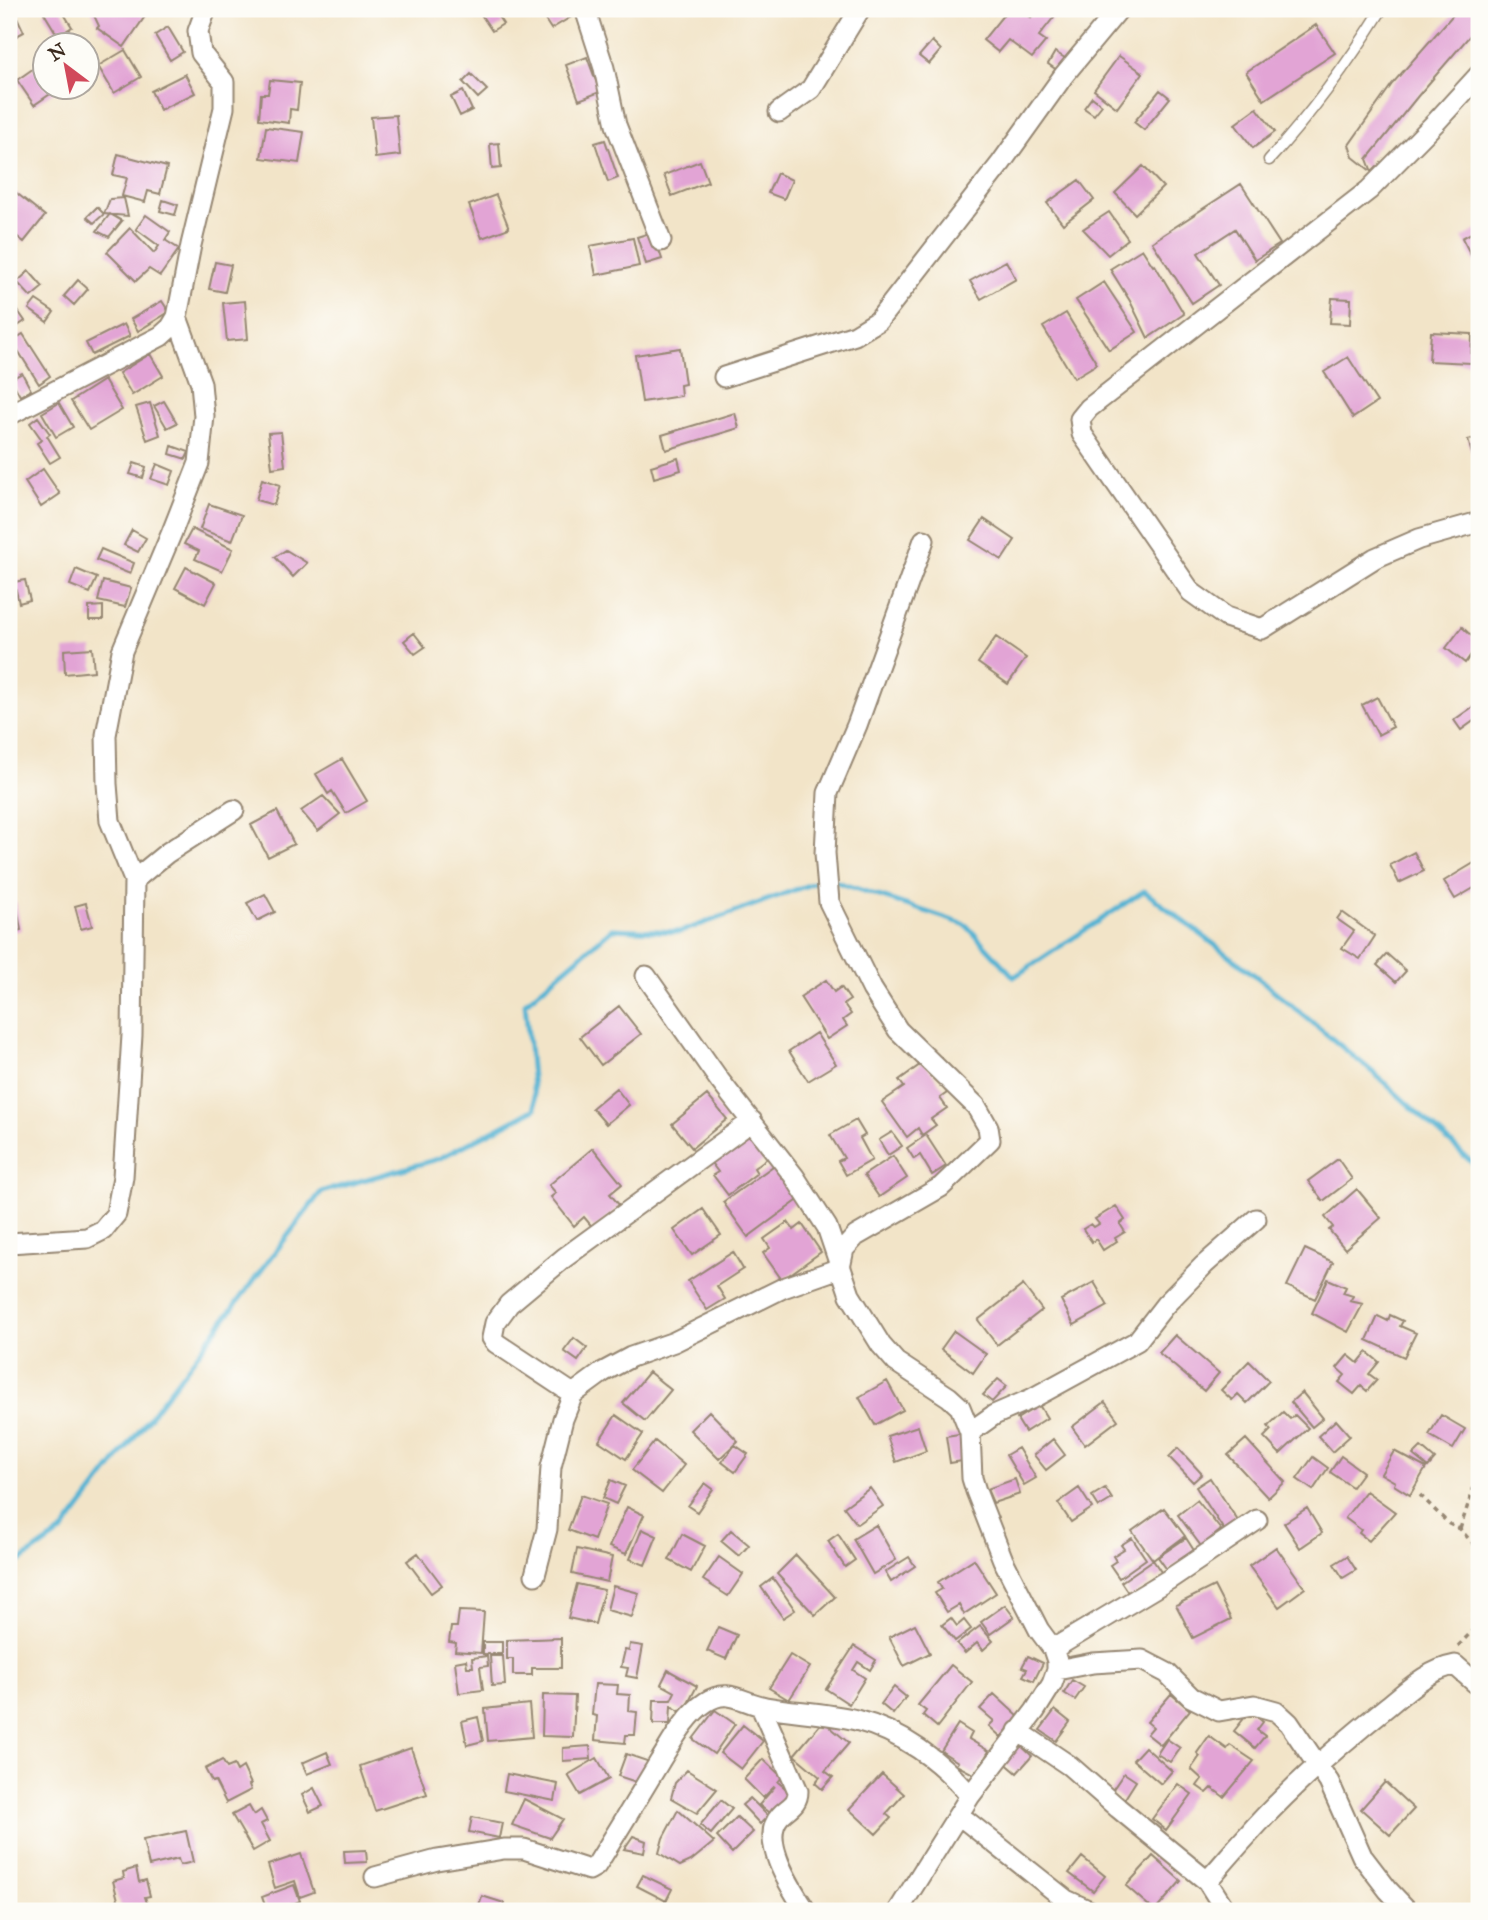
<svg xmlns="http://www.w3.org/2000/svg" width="1488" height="1920" viewBox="0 0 1488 1920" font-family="'IM FELL Great Primer',serif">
	<rect width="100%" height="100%" fill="#fdfcf7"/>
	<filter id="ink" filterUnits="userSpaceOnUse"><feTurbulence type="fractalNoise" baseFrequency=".0143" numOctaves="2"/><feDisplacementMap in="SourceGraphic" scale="14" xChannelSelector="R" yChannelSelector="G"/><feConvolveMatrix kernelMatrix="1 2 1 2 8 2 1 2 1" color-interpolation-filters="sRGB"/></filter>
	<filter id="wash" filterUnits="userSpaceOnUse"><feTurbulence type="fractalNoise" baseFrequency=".00686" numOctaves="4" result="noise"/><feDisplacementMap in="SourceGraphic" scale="28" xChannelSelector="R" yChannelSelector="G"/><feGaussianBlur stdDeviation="1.57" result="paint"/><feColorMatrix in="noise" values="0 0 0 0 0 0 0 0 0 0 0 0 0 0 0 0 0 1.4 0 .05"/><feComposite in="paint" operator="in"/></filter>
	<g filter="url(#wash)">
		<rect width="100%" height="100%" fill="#f2e4c8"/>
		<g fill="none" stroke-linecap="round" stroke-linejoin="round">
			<path stroke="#55b3d3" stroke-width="5" d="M831 880 966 925 1014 977 1144 891 1261 980 1376 1075 1479 1169
				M9 1569 63 1531 321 1192 438 1159 535 1109 525 1003 612 929 680 932 822 880"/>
		</g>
		<g id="blocks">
			<path fill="#e2a4d5" d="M50 9H61L72 27 58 36 44 13Z
				M91 9 110 10 150 9 124 47 97 28 99 26Z
				M488 9H493L503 24 492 31 480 13Z
				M538 9H572L576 14 551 29Z
				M1008 9H1021L1031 17 1038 9H1043L1054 17 1039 36 1046 41 1032 58 1008 40 998 52 983 40Z
				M1458 9H1479V25L1418 96 1367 159 1372 172 1353 157 1349 145 1392 84Z
				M16 15 24 32 9 40V19Z
				M1316 25 1335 53 1264 100 1246 72Z
				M168 27 183 52 170 60 155 35Z
				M932 41 941 50 929 64 919 56Z
				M125 50 141 77 114 93 98 66Z
				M1055 52 1065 58 1057 70 1048 64Z
				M1119 56 1143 73 1117 108 1094 90Z
				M587 57 600 92 579 100 566 65Z
				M44 61 46 88H59L34 105 17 80Z
				M185 74 195 93 160 110 151 91Z
				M471 74 487 90 478 98 463 82Z
				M270 80 300 83 297 110 290 109 289 123 259 119 261 94H268Z
				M1160 90 1170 98 1144 130 1134 122Z
				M463 91 472 110 460 116 451 97Z
				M1092 97 1102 105 1094 115 1084 108Z
				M1257 108 1275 132 1253 148 1235 124Z
				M396 115 400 155 375 158 371 117Z
				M266 127 304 132 299 163 261 158Z
				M605 140 618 178 608 182 595 143Z
				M499 143 501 168 492 169 490 144Z
				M118 154 167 167 160 194 148 191 145 202 122 196 127 178 113 175Z
				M700 161 708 182 672 196 664 175Z
				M1143 166 1163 187 1135 214 1115 193Z
				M777 173 792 180 784 199 768 193Z
				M1079 180 1094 200 1063 224 1047 203Z
				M1241 184 1280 244 1255 260 1235 229 1198 253 1219 285 1192 303 1152 242Z
				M14 191 45 216 24 242 9 230V197Z
				M496 195 509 228 482 238 469 205Z
				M124 198 128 216 104 214 110 199Z
				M163 200 178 205 175 215 160 211Z
				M97 207 104 214 94 223 87 217Z
				M1109 212 1128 239 1108 255 1083 229Z
				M110 214 122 221 109 237 97 231Z
				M146 215 170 232 165 240 179 249 160 276 149 269 136 281 107 252 130 228 154 253 159 246 136 229Z
				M1479 229V264L1476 265 1462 238Z
				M653 232 662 259 646 264 637 237Z
				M633 238 639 266 596 275 590 246Z
				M1142 249 1153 266 1155 265 1184 314 1148 338 1130 301 1110 269Z
				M1006 261 1016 279 981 299 970 281Z
				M215 262 231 265 225 292 209 289Z
				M29 271 43 287 31 297 17 282Z
				M78 280 88 289 74 305 64 296Z
				M1104 282 1137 332 1109 350 1076 300Z
				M9 298 25 321 9 332Z
				M1332 298 1351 299 1350 324 1330 323Z
				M36 300 54 312 47 322 29 309Z
				M162 301 169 312 138 331 131 319Z
				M245 301 248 339 227 341 223 303Z
				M1066 313 1097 364 1074 378 1043 327Z
				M124 324 130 336 92 355 86 343Z
				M1431 332 1472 334 1471 363 1429 361Z
				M23 334 50 376 39 384 12 341Z
				M680 348 685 384 680 385 681 396 642 402 635 355Z
				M150 354 163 376 132 395 119 373Z
				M1348 357 1377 402 1353 418 1324 372Z
				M22 373 31 390 20 396 11 379Z
				M104 380 122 410 89 430 71 401Z
				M164 401 177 423 167 428 154 406Z
				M59 403 73 427 56 437 42 413Z
				M150 403 160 435 147 440 136 407Z
				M735 413 739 428 666 450 662 435Z
				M38 417 50 434 47 436 60 457 50 463 37 443 42 440 30 423Z
				M281 432 285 466 272 468 268 433Z
				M1479 437V463L1475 464 1468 440Z
				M172 446 189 452 186 459 170 454Z
				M678 458 681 470 654 478 651 466Z
				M134 463 146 467 143 478 130 474Z
				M157 464 174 471 169 485 151 479Z
				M43 469 60 494 41 507 25 482Z
				M262 479 280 485 274 505 256 500Z
				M209 504 242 515 232 541 200 529Z
				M984 519 1015 540 1002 560 970 540Z
				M192 529 233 549 222 571 195 559 199 551 184 544Z
				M132 530 146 538 138 552 124 545Z
				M101 549 134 563 130 574 96 560Z
				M286 550 307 563 293 577 275 557Z
				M186 567 216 583 205 604 175 588Z
				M76 569 97 578 90 593 70 585Z
				M25 580 30 600 19 603 14 582Z
				M103 581 131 588 125 607 98 601Z
				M103 606V620H89V607Z
				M1462 627 1479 643 1465 663 1446 648Z
				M414 633 425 647 415 654 404 641Z
				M996 637 1026 658 1008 684 978 663Z
				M92 648 94 671 65 674 64 650Z
				M1377 697 1393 727 1378 735 1362 705Z
				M1477 704 1479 717 1461 730 1454 720Z
				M342 759 367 801 346 813 332 791 328 794 316 774Z
				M323 796 340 814 318 831 301 811Z
				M277 811 294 844 268 857 251 825Z
				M1414 852 1424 871 1399 883 1390 865Z
				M1479 860V885L1455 899 1444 881Z
				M265 894 275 912 257 921 247 903Z
				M16 902 21 930 9 933V903Z
				M86 903 92 926 81 929 75 906Z
				M1342 912 1375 936 1360 959 1342 948 1354 931 1337 919Z
				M1387 954 1406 971 1396 982 1377 965Z
				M826 980 834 992 841 987 850 1000 844 1004 851 1014 843 1020 847 1026 827 1039 800 997Z
				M619 1006 641 1034 601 1065 580 1037Z
				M816 1033 836 1064 808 1081 789 1051Z
				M924 1062 947 1093 940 1098 947 1108 931 1119 936 1125 922 1135 918 1128 907 1137 882 1102 904 1087 899 1080Z
				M616 1088 629 1105 606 1124 592 1108Z
				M707 1095 727 1119 692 1148 672 1124Z
				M856 1120 865 1135 860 1138 872 1160 846 1175 838 1161 844 1158 830 1135Z
				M751 1129 770 1156 754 1168 757 1173 728 1195 713 1175 718 1172 709 1160Z
				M892 1132 902 1146 888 1155 879 1140Z
				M926 1135 946 1166 932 1175 920 1155 914 1159 907 1148Z
				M593 1148 622 1184 610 1194 620 1206 594 1229 584 1217 574 1226 551 1197 556 1193 549 1185Z
				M893 1156 907 1178 879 1197 864 1175Z
				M1338 1159 1352 1179 1323 1201 1308 1181Z
				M776 1164 801 1198 748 1237 723 1202Z
				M1357 1189 1381 1218 1345 1249 1329 1230 1333 1227 1325 1217Z
				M1116 1206 1125 1220 1120 1224 1125 1232 1115 1238 1117 1241 1103 1250 1096 1239 1092 1242 1083 1229 1091 1224 1094 1227 1099 1224 1095 1219Z
				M703 1209 721 1235 692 1255 674 1230Z
				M788 1222 794 1230 802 1224 821 1252 782 1280 763 1253 770 1248 764 1239Z
				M1305 1249 1333 1262 1315 1299 1287 1286Z
				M733 1252 743 1269 717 1286 725 1299 707 1310 688 1281Z
				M1328 1279 1346 1287 1343 1293 1353 1296 1350 1301 1363 1304 1348 1332 1312 1313Z
				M1094 1282 1108 1306 1074 1325 1061 1300Z
				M1023 1285 1042 1310 997 1345 978 1320Z
				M1390 1315 1403 1321 1400 1326 1416 1333 1404 1357 1367 1340 1378 1316 1388 1321Z
				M954 1331 986 1354 973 1373 941 1349Z
				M1175 1335 1219 1373 1204 1391 1159 1353Z
				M574 1338 587 1348 578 1361 564 1351Z
				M1367 1352 1379 1362 1369 1374 1377 1380 1367 1391 1361 1386 1354 1394 1339 1382 1345 1375 1337 1368 1348 1355 1358 1363Z
				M1249 1361 1269 1381 1247 1403 1238 1394 1232 1400 1221 1390Z
				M649 1372 671 1390 645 1421 623 1403Z
				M998 1379 1007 1386 992 1402 983 1395Z
				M887 1381 903 1410 875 1425 859 1397Z
				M1302 1392 1323 1418 1312 1427 1291 1402Z
				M1105 1402 1118 1420 1085 1445 1072 1427Z
				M1039 1405 1047 1418 1025 1432 1017 1419Z
				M709 1411 738 1441 719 1459 690 1430Z
				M1283 1412 1290 1419 1295 1415 1308 1428 1280 1454 1264 1437 1271 1430 1268 1426Z
				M616 1415 643 1434 626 1459 599 1441Z
				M1441 1415 1465 1429 1453 1449 1429 1435Z
				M1336 1420 1350 1436 1332 1452 1318 1436Z
				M918 1426 926 1451 896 1462 887 1436Z
				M965 1433 968 1460 950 1463 946 1436Z
				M1053 1439 1065 1455 1046 1470 1034 1455Z
				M1246 1439 1285 1482 1268 1498 1228 1455Z
				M655 1441 684 1465 662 1493 632 1470Z
				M735 1445 748 1454 735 1472 722 1462Z
				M1421 1447 1435 1459 1428 1467 1413 1455Z
				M1018 1448 1036 1478 1024 1485 1006 1455Z
				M1178 1448 1202 1474 1193 1482 1169 1457Z
				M1394 1451 1426 1468 1410 1495 1394 1485 1395 1482 1381 1474Z
				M1341 1456 1363 1472 1352 1487 1330 1472Z
				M1313 1457 1328 1468 1313 1490 1297 1479Z
				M1210 1478 1238 1521 1224 1530 1196 1487Z
				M1015 1479 1020 1494 993 1503 987 1489Z
				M611 1480 625 1486 616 1504 603 1498Z
				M705 1483 713 1489 697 1512 688 1506Z
				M870 1488 883 1506 857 1524 844 1507Z
				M1079 1488 1092 1508 1071 1522 1058 1503Z
				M1105 1488 1112 1499 1099 1507 1092 1496Z
				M1366 1491 1395 1512 1369 1541 1359 1533 1361 1530 1345 1518Z
				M581 1495 607 1504 594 1540 568 1530Z
				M1197 1500 1221 1530 1201 1546 1178 1515Z
				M627 1507 644 1515 626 1554 609 1547Z
				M1164 1508 1185 1536 1153 1560 1132 1531Z
				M1307 1508 1322 1533 1300 1548 1284 1523Z
				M876 1525 896 1560 873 1574 853 1539Z
				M642 1529 657 1536 645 1565 630 1559Z
				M731 1530 749 1545 739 1556 721 1541Z
				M682 1534 705 1546 691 1572 669 1560Z
				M838 1534 855 1560 845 1567 828 1541Z
				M1132 1538 1146 1559 1119 1578 1110 1565 1116 1561 1113 1556 1124 1549 1121 1545Z
				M1186 1538 1195 1552 1168 1571 1158 1557Z
				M1276 1547 1305 1588 1279 1607 1249 1566Z
				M577 1549 612 1557 607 1582 572 1574Z
				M418 1553 442 1585 431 1593 407 1561Z
				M796 1555 835 1597 815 1615 777 1574Z
				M1347 1556 1356 1570 1343 1578 1334 1564Z
				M719 1557 743 1574 728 1596 703 1580Z
				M909 1557 915 1566 891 1582 885 1572Z
				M974 1559 996 1593 964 1614 959 1605 947 1612 935 1593 942 1589 938 1582Z
				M1153 1560 1163 1575 1156 1580 1154 1576 1147 1581 1150 1585 1131 1597 1121 1582Z
				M773 1578 795 1610 783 1618 761 1587Z
				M577 1584 604 1590 595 1624 568 1618Z
				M613 1586 639 1593 632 1617 607 1610Z
				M1214 1586 1231 1619 1193 1638 1176 1605Z
				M1005 1605 1014 1617 990 1634 981 1622Z
				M459 1611 484 1612 481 1653 455 1651 456 1643 449 1642 451 1627H457Z
				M951 1618 957 1626 964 1620 971 1629 955 1641 942 1625Z
				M915 1624 930 1653 904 1666 889 1637Z
				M980 1626 993 1641 983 1650 977 1643 965 1653 957 1644Z
				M718 1627 737 1635 726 1659 707 1651Z
				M561 1638V1668H532V1675H513V1659H507V1640Z
				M483 1642H502V1654H483Z
				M630 1644 643 1646 637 1678 626 1676 628 1668 621 1667 625 1650 629 1651Z
				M854 1646 876 1660 870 1670 858 1662 853 1670 865 1678 849 1704 826 1689Z
				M790 1655 810 1667 789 1700 769 1688Z
				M487 1656 488 1666 480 1667 483 1690 459 1693 455 1662 466 1660 467 1667H473L472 1658Z
				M490 1656H503L505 1685 492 1686Z
				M1028 1656 1043 1663 1034 1681 1023 1676 1027 1669 1022 1667Z
				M951 1665 972 1682 937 1727 923 1715 926 1711 918 1705Z
				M668 1670 697 1686 683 1713 671 1706 670 1724H653L654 1700H671L675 1692 661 1684Z
				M1072 1680 1084 1687 1075 1700 1064 1693Z
				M595 1684 618 1685 617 1694 630 1695 629 1711 637 1712 635 1735H626L625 1743 595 1740 597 1716 592 1715Z
				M894 1687 906 1697 893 1714 881 1704Z
				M994 1694 1019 1717 1001 1737 989 1726 994 1721 980 1709Z
				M1171 1694 1190 1710 1161 1745 1147 1734 1153 1727 1147 1722Z
				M543 1695 575 1696 573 1737 542 1736Z
				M529 1704 532 1737 488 1741 485 1709Z
				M715 1710 735 1724 714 1754 693 1739Z
				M1055 1710 1070 1722 1056 1741 1040 1730Z
				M1250 1711 1263 1722 1257 1730 1265 1736 1255 1748 1234 1731Z
				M478 1717 483 1741 467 1745 462 1721Z
				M823 1721 849 1743 825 1771 833 1777 822 1789 815 1783 820 1777 794 1755Z
				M958 1724 972 1733 969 1739 989 1751 975 1775 956 1765 958 1762 941 1751Z
				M743 1725 763 1741 741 1769 720 1753Z
				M1209 1736 1227 1749 1230 1745 1254 1761 1224 1797 1212 1788 1207 1793 1197 1786 1202 1779 1191 1769 1200 1756 1197 1753Z
				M1167 1739 1180 1748 1170 1762 1157 1754Z
				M1019 1744 1032 1756 1017 1773 1004 1762Z
				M590 1746 591 1759 563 1761V1748Z
				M1145 1747 1172 1771 1161 1784 1133 1760Z
				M411 1748 427 1794 375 1811 360 1766Z
				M327 1752 332 1764 307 1774 302 1763Z
				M626 1754 650 1762 642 1784 618 1776Z
				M597 1758 609 1779 580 1795 568 1775Z
				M763 1759 782 1777 778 1782 791 1793 772 1815 759 1805 775 1786 763 1798 744 1779Z
				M222 1760 227 1768 234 1765 237 1771 243 1767 251 1784 249 1785 251 1790 226 1803 215 1781 212 1782 205 1769Z
				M687 1770 717 1789 697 1813 671 1798 675 1783Z
				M1124 1773 1136 1781 1124 1800 1111 1792Z
				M507 1774 558 1784 555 1801 504 1791Z
				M882 1774 904 1794 886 1814 891 1818 876 1834 849 1809Z
				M1385 1782 1414 1809 1390 1835 1361 1809Z
				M1178 1784 1192 1794 1166 1830 1152 1819Z
				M314 1788 323 1806 310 1812 302 1795Z
				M750 1798 768 1816 760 1824 742 1805Z
				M524 1799 563 1819 550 1838 512 1825Z
				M721 1800 732 1809 711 1834 700 1825Z
				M249 1806 254 1815 261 1810 267 1821 261 1824 270 1841 253 1851 232 1815Z
				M678 1810 714 1842 691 1861 680 1866 659 1853 663 1838Z
				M472 1817 502 1823 499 1838 469 1832Z
				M737 1817 753 1832 732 1853 717 1837Z
				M186 1831 193 1862 180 1865 178 1859 149 1866 143 1840Z
				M633 1836 646 1841 644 1853 624 1849Z
				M366 1850 367 1862 345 1863 344 1851Z
				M301 1854 314 1892 300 1897 295 1881 275 1888 268 1865Z
				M1153 1856 1181 1881 1155 1911 1126 1886Z
				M1082 1857 1105 1876 1093 1891 1069 1873Z
				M136 1868 139 1882 146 1880 150 1896 145 1897 148 1906 121 1911 113 1881 124 1878 123 1872Z
				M643 1875 672 1889 666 1901 637 1886Z
				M294 1885 300 1901 276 1911H267L262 1897Z
				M482 1896 504 1903 502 1911H477Z"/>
		</g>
	</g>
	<g filter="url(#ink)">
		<use href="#blocks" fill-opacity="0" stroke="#968773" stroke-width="2"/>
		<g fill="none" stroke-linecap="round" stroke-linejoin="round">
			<defs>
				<path id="lane" d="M1269 160C1311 114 1349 62 1382 9"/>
				<path id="street" d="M585 9 604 68 616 125 661 241
					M1479 75 1436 122 1369 190 1089 408 1080 419 1082 434 1191 592 1226 617 1262 629 1375 558 1419 539 1479 522
					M779 112 811 89 860 9
					M724 377 855 335 878 321 1001 163 1064 75 1119 9
					M9 415 161 336 171 327 177 317 191 245 224 108V82L201 53 198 31 206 9
					M134 880 167 853 234 810
					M646 976 720 1081 794 1176 827 1227 850 1295 881 1345 896 1362 949 1397 960 1407 970 1432 972 1478 976 1491 1003 1560 1039 1630 1053 1649 1057 1661V1670L1052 1684 1035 1711 970 1796 898 1911
					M9 1243 87 1238 103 1230 116 1214 123 1177 132 1035 134 880 110 821 107 784 106 735 122 651 172 532 199 463 204 416 201 383 177 317
					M573 1394 496 1343 492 1338 495 1323 509 1304 564 1258 752 1121
					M970 1432 994 1415 1031 1399 1137 1341 1165 1305 1204 1265 1256 1219
					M535 1575 547 1529 551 1467 563 1419 573 1394 603 1372 631 1357 674 1342 783 1288 840 1268 844 1249 856 1236 941 1187 990 1140 988 1127 976 1106 898 1030 872 989 829 902 827 878 825 853 828 793 857 725 924 540
					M1053 1649 1168 1580 1257 1520
					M1057 1670 1093 1663 1142 1660 1167 1673 1191 1697 1219 1711 1254 1705 1276 1711 1289 1723 1329 1782 1362 1856 1388 1890 1408 1911
					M761 1707 798 1791C798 1805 788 1807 780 1816 758 1840 793 1891 806 1911
					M1018 1731 1070 1766 1118 1808 1207 1881 1226 1911
					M959 1815 1066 1900 1090 1911
					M375 1877 437 1860 504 1849H524L589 1870 596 1866C618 1831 639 1796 660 1761 672 1742 686 1715 706 1702 729 1687 742 1703 766 1707 795 1712 827 1713 856 1720 900 1731 942 1761 970 1796
					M1207 1881C1221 1866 1233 1851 1246 1837 1288 1789 1338 1746 1388 1706 1409 1689 1428 1670 1455 1665L1479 1686"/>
			</defs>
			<use href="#lane" stroke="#968773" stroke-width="13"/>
			<use href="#street" stroke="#968773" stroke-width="23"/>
			<path stroke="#968773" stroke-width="3.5" stroke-dasharray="5 5" stroke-linecap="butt" d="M1420 1495 1449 1524 1460 1529 1479 1550
				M1460 1529 1479 1471
				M1458 1646 1479 1624"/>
			<use href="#lane" stroke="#fff" stroke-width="10"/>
			<use href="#street" stroke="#fff" stroke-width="19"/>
		</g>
	</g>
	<rect width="1488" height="1920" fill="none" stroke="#fdfcf7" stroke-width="35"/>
	<g transform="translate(66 66) rotate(328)"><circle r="33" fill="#fdfcf7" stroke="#afa8a0" stroke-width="2"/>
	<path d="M0-5L12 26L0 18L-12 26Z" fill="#d1495b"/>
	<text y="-10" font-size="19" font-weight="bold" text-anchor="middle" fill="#3b2a1e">N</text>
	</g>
</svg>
